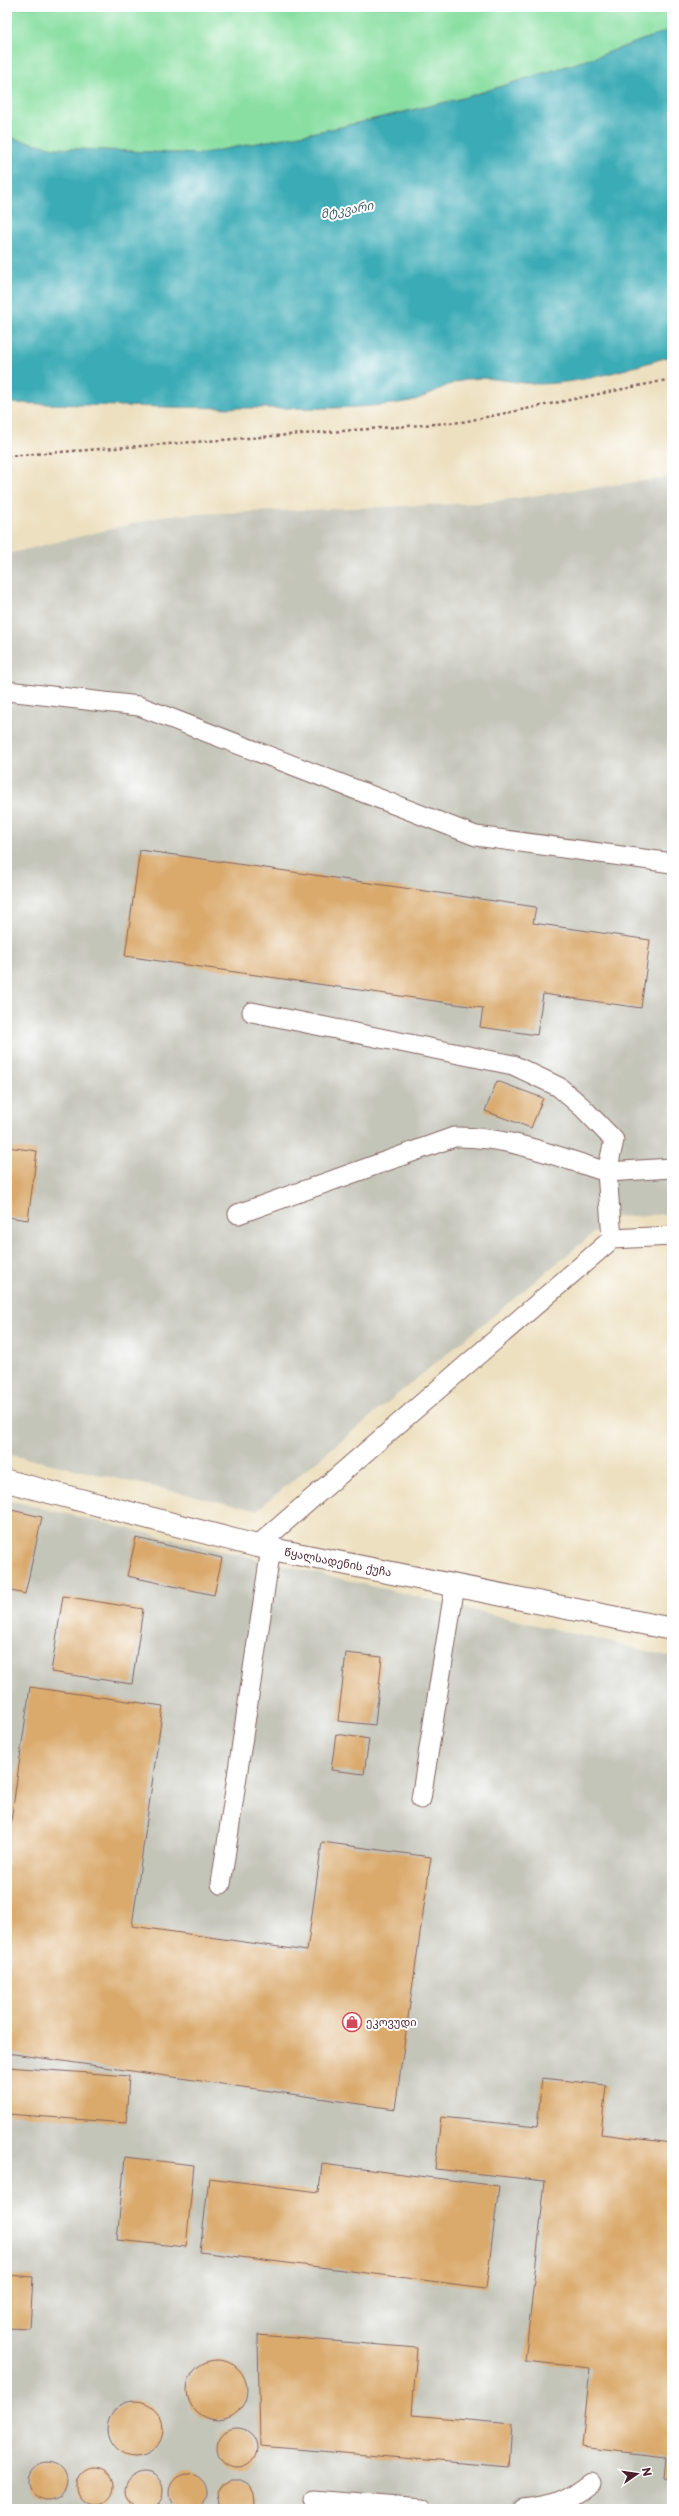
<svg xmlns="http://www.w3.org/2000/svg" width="679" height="2516" viewBox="0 0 679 2516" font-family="'Playpen Sans','Noto Sans Georgian',sans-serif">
	<rect width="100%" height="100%" fill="#fff"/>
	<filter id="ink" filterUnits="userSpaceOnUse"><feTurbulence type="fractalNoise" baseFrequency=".025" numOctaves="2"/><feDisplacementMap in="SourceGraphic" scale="8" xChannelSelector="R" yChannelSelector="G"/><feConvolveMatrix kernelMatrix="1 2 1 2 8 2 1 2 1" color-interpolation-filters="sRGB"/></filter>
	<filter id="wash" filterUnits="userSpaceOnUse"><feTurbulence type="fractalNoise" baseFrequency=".012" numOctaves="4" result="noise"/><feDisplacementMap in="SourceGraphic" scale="16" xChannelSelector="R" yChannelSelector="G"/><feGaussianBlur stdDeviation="0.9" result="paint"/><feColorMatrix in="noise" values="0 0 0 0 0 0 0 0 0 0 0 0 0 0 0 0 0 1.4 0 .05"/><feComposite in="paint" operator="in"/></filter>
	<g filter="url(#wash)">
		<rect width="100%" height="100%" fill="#ede0c0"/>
		<path fill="#c4c5b9" d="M672 477V1214L613 1217 257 1510 7 1454V554L169 515 481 503Z
			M7 1500 672 1657V2509H7Z"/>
		<path fill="#89dfa2" stroke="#6a7f66" d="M7 7H672V29L596 57 463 98 332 129 199 154 54 148 7 137Z"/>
		<path fill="#3aabb6" stroke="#426570" d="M672 29V356C629 368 585 383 540 384 516 384 494 376 469 379 446 382 427 399 406 402 357 410 304 408 254 408 172 408 89 405 7 403V137L54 148 199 154 332 129 463 98 596 57Z"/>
		<g id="blocks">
			<path fill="#daaa6d" d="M140 850 536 907 533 923 650 940 641 1008 543 994 537 1035 480 1027 483 1008 125 956Z
				M497 1081 543 1098 531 1128 485 1111Z
				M7 1147 37 1151 28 1220 7 1217Z
				M7 1509 42 1517 25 1594 7 1590Z
				M136 1538 222 1558 214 1595 127 1576Z
				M63 1596 143 1609 132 1684 51 1672Z
				M346 1653 382 1657 375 1725 338 1721Z
				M30 1687 163 1706 132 1926 307 1951 322 1842 431 1857 395 2109 7 2053V1850Z
				M336 1734 369 1739 364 1774 331 1770Z
				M7 2067 129 2076 126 2123 7 2114Z
				M542 2078 606 2085 601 2134 672 2143V2480L664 2479 666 2457 582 2447 590 2368 525 2361 545 2181 435 2169 441 2117 537 2127Z
				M125 2157 194 2165 186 2247 117 2240Z
				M322 2164 499 2186 486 2288 200 2252 209 2178 319 2192Z
				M7 2275 33 2277 30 2329 7 2328Z
				M258 2335 417 2348 412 2415 512 2424 509 2467 260 2446Z
				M187 2390a30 30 0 1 1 60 0a30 30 0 1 1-60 0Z
				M107 2429a28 28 0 1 1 56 0a28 28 0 1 1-56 0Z
				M217 2448a20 20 0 1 1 40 0a20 20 0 1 1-40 0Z
				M29 2481a19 19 0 1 1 38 0a19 19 0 1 1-38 0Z
				M76 2486a19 19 0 1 1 38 0a19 19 0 1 1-38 0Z
				M125 2491a19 19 0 1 1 38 0a19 19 0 1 1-38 0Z
				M169 2493a19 19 0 1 1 38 0a19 19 0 1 1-38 0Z
				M231 2480H241L250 2485 254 2494 255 2504 252 2509H220L217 2494 222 2485Z"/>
		</g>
	</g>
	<g filter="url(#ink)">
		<use href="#blocks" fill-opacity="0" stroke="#83635f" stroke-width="1"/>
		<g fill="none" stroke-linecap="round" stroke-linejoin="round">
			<defs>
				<path id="service" d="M7 691 139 706 476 836 672 863
					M252 1012 513 1065 559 1087 582 1107 614 1140 607 1172 672 1168
					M238 1214 454 1137C508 1136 556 1156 607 1172L612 1239
					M257 1546 612 1239 672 1236
					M421 1799 455 1585
					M221 1884 271 1548
					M313 2500 422 2509
					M523 2509C553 2505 567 2502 591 2483"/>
				<path id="minor" d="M7 1481 257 1546 672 1629"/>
			</defs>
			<use href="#service" stroke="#83635f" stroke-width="21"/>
			<use href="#minor" stroke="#83635f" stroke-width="24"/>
			<path stroke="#83635f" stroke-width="2.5" stroke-dasharray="3 3" stroke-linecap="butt" d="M7 456 462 422 672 379"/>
			<use href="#service" stroke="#fff" stroke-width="19"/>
			<use href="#minor" stroke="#fff" stroke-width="22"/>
		</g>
	</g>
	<defs>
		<symbol id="shop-ring" viewBox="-11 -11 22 22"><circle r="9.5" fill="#fff" stroke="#d1495b" stroke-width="1.5"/><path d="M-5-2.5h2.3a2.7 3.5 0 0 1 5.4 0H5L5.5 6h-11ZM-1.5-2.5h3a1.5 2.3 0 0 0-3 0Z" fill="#d1495b"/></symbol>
	</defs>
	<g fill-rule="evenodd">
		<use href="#shop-ring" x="341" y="2011" width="22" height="22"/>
	</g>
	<g text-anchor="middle" stroke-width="4" stroke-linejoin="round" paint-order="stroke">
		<g font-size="11" fill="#4a1f2b" stroke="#fff">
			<text transform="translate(338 1562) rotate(11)" y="4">წყალსადენის ქუჩა</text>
		</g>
		<g font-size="11" fill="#4a1f2b" stroke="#fff" text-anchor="start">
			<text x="366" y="2026">ეკოვუდი</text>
		</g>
		<g font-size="12" font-style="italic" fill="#435e6a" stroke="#fff">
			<text transform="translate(347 210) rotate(-10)" y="4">მტკვარი</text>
		</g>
	</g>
	<rect width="679" height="2516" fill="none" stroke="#fff" stroke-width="24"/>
	<g transform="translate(637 2474) rotate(77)" stroke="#ffffff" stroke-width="3" paint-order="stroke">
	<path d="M0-3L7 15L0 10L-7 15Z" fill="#4a1f2b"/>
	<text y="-6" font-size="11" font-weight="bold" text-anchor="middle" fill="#4a1f2b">N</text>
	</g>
</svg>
